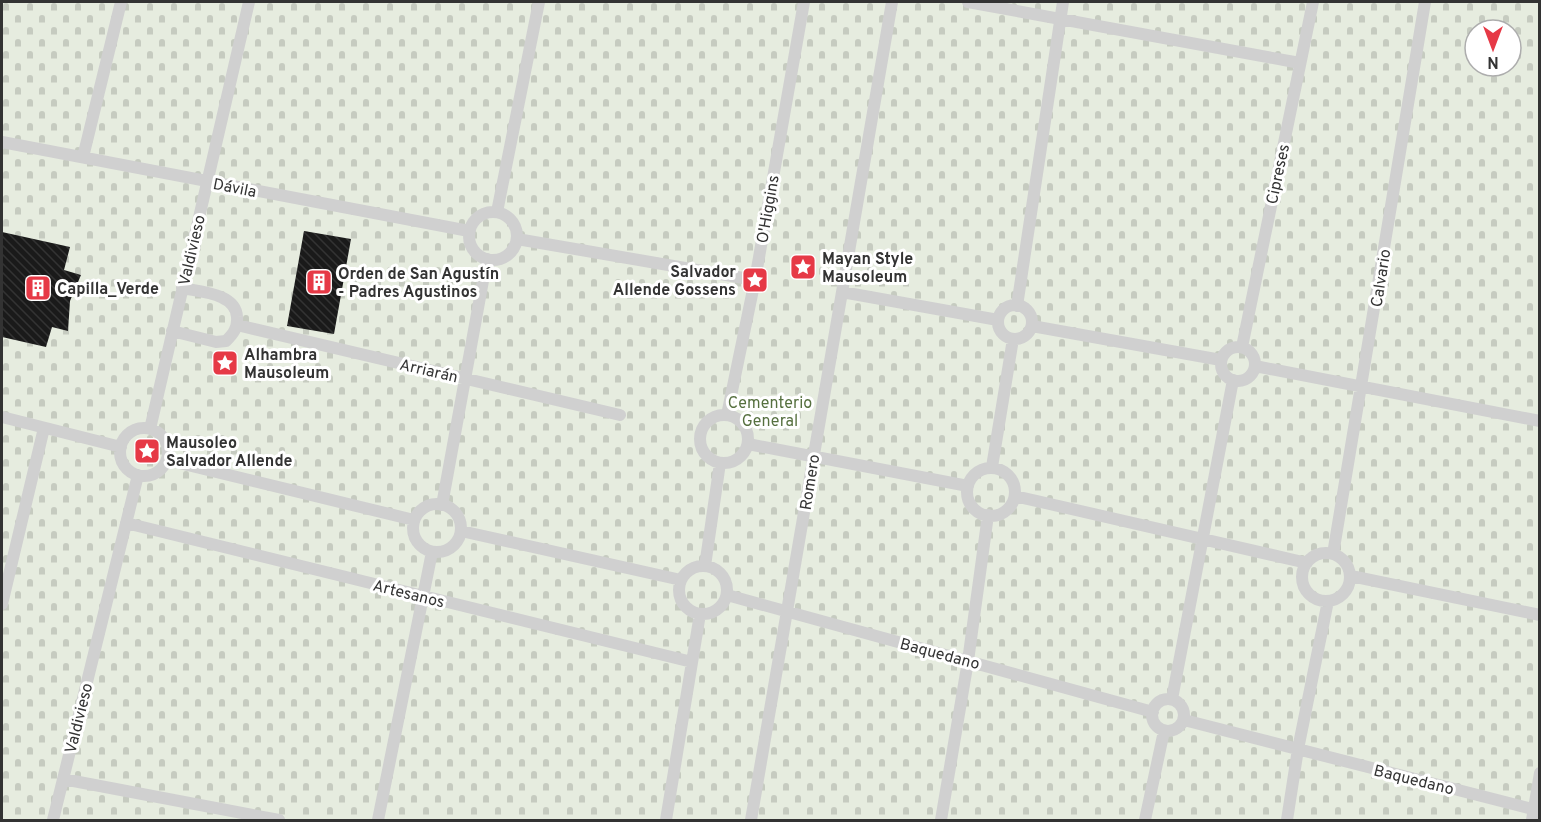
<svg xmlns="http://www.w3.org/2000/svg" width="1541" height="822" viewBox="0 0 1541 822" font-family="Overpass,sans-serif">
	<defs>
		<pattern id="cemetery-stones" width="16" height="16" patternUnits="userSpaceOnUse" patternTransform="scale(1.5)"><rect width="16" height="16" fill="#e6ecdf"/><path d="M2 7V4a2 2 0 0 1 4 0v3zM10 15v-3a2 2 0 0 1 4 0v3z" fill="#c6cbc0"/></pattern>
		<pattern id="building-back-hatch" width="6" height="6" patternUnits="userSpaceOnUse" patternTransform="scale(1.5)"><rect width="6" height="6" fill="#1a1a1a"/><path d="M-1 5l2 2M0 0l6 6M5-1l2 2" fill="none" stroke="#333"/></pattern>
	</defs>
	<rect width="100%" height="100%" fill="#fff"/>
	<path fill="url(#cemetery-stones)" fill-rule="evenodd" d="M2 2H1539V820H2ZM1475 30H1511V66H1475Z"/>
	<path fill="url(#building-back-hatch)" d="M304 231 351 239 334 334 287 326Z
		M2 232 70 247 64 270 81 275 70 301 68 331 52 327 46 347 2 337Z"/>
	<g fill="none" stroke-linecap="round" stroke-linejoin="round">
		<path stroke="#d0d0d0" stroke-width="12" d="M968 2 1300 63
			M2 142 469 231
			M83 157 121 2
			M497 212 539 2
			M469 236a24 24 0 1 1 48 0a24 24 0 1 1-48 0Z
			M517 239 755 280
			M842 292 998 320
			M998 322a17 17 0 1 1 34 0a17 17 0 1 1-34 0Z
			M1017 306 1063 2
			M237 325 620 415
			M1032 326 1221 360
			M172 331 216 342 226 341C233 334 238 328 237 317 236 293 200 292 182 288
			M1221 364a17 17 0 1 1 34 0a17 17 0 1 1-34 0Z
			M1242 347 1313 2
			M1255 366 1540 421
			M727 415 755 280 804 2
			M700 439a24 24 0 1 1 48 0a24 24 0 1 1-48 0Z
			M2 417 121 447
			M120 452a24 24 0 1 1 48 0a24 24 0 1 1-48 0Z
			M150 429 249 2
			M748 444 968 486
			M167 460 414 520
			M992 467 1013 339
			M967 492a24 24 0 1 1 48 0a24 24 0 1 1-48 0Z
			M1015 496 1307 563
			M413 528a24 24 0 1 1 48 0a24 24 0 1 1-48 0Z
			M442 505 487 259
			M126 523 692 662
			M461 531 681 580
			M1302 577a24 24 0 1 1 48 0a24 24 0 1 1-48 0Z
			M1333 554 1425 2
			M705 566 720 463
			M679 590a24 24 0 1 1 48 0a24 24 0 1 1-48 0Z
			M1351 576 1540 615
			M727 595 1153 712
			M2 604 44 428
			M1172 699 1233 380
			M1152 715a16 16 0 1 1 32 0a16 16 0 1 1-32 0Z
			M1184 720 1540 811
			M63 779 279 820
			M53 820 138 475
			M378 820 432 552
			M666 820 700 614
			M751 820 892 2
			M941 820 968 661 988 515
			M1145 820 1164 731
			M1287 820 1298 749 1328 601
			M1532 820 1540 773"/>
	</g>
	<defs>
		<symbol id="sight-square" viewBox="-11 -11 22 22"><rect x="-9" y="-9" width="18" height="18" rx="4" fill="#e63946" stroke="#fff"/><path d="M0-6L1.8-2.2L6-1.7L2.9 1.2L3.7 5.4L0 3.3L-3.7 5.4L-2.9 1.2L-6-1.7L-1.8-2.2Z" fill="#fff"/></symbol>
		<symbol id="building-square" viewBox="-11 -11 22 22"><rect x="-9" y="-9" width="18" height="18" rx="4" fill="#e63946" stroke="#fff"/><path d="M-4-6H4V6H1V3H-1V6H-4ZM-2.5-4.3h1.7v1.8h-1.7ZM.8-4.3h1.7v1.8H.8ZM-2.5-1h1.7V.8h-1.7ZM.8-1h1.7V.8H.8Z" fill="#fff"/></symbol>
	</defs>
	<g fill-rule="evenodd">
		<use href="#sight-square" x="788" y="252" width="30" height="30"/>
		<use href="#sight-square" x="740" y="265" width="30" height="30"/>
		<use href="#building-square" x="304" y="267" width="30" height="30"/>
		<use href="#building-square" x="23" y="273" width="30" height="30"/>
		<use href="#sight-square" x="210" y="348" width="30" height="30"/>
		<use href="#sight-square" x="132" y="436" width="30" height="30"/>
	</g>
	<g text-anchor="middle" stroke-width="6" stroke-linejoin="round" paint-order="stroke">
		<g font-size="16" fill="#333" stroke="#fff">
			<text transform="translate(1277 174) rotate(-78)" y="6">Cipreses</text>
			<text transform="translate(235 187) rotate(11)" y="6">Dávila</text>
			<text transform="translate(767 209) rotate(-80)" y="6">O'Higgins</text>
			<text transform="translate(191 250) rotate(-77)" y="6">Valdivieso</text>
			<text transform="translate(1380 278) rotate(-81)" y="6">Calvario</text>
			<text transform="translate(429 370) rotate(13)" y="6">Arriarán</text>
			<text transform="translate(809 482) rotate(-81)" y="6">Romero</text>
			<text transform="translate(409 593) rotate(14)" y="6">Artesanos</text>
			<text transform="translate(940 653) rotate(15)" y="6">Baquedano</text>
			<text transform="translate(78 718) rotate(-76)" y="6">Valdivieso</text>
			<text transform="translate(1414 779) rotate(14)" y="6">Baquedano</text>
		</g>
		<g font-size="16" font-weight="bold" fill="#333" stroke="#fff" text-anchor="start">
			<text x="822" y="264">Mayan Style<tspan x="822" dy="18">Mausoleum</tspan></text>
			<text x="736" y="277" text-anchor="end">Salvador<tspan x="736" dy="18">Allende Gossens</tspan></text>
			<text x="338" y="279">Orden de San Agustín<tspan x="338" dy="18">- Padres Agustinos</tspan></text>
			<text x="57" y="294">Capilla_Verde</text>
			<text x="244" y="360">Alhambra<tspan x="244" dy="18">Mausoleum</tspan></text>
			<text x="166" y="448">Mausoleo<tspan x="166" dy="18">Salvador Allende</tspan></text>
		</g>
		<g font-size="16" fill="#56703f" stroke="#fff">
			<text x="770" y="408">Cementerio<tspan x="770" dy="18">General</tspan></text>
		</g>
	</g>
	<rect width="1541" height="822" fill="none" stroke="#333333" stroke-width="6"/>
	<g transform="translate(1493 48) rotate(180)"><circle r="28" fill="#ffffff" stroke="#adadad" stroke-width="1.5"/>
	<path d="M0-4.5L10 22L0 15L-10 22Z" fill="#e63946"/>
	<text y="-9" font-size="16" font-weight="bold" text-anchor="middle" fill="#333333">N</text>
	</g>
</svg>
